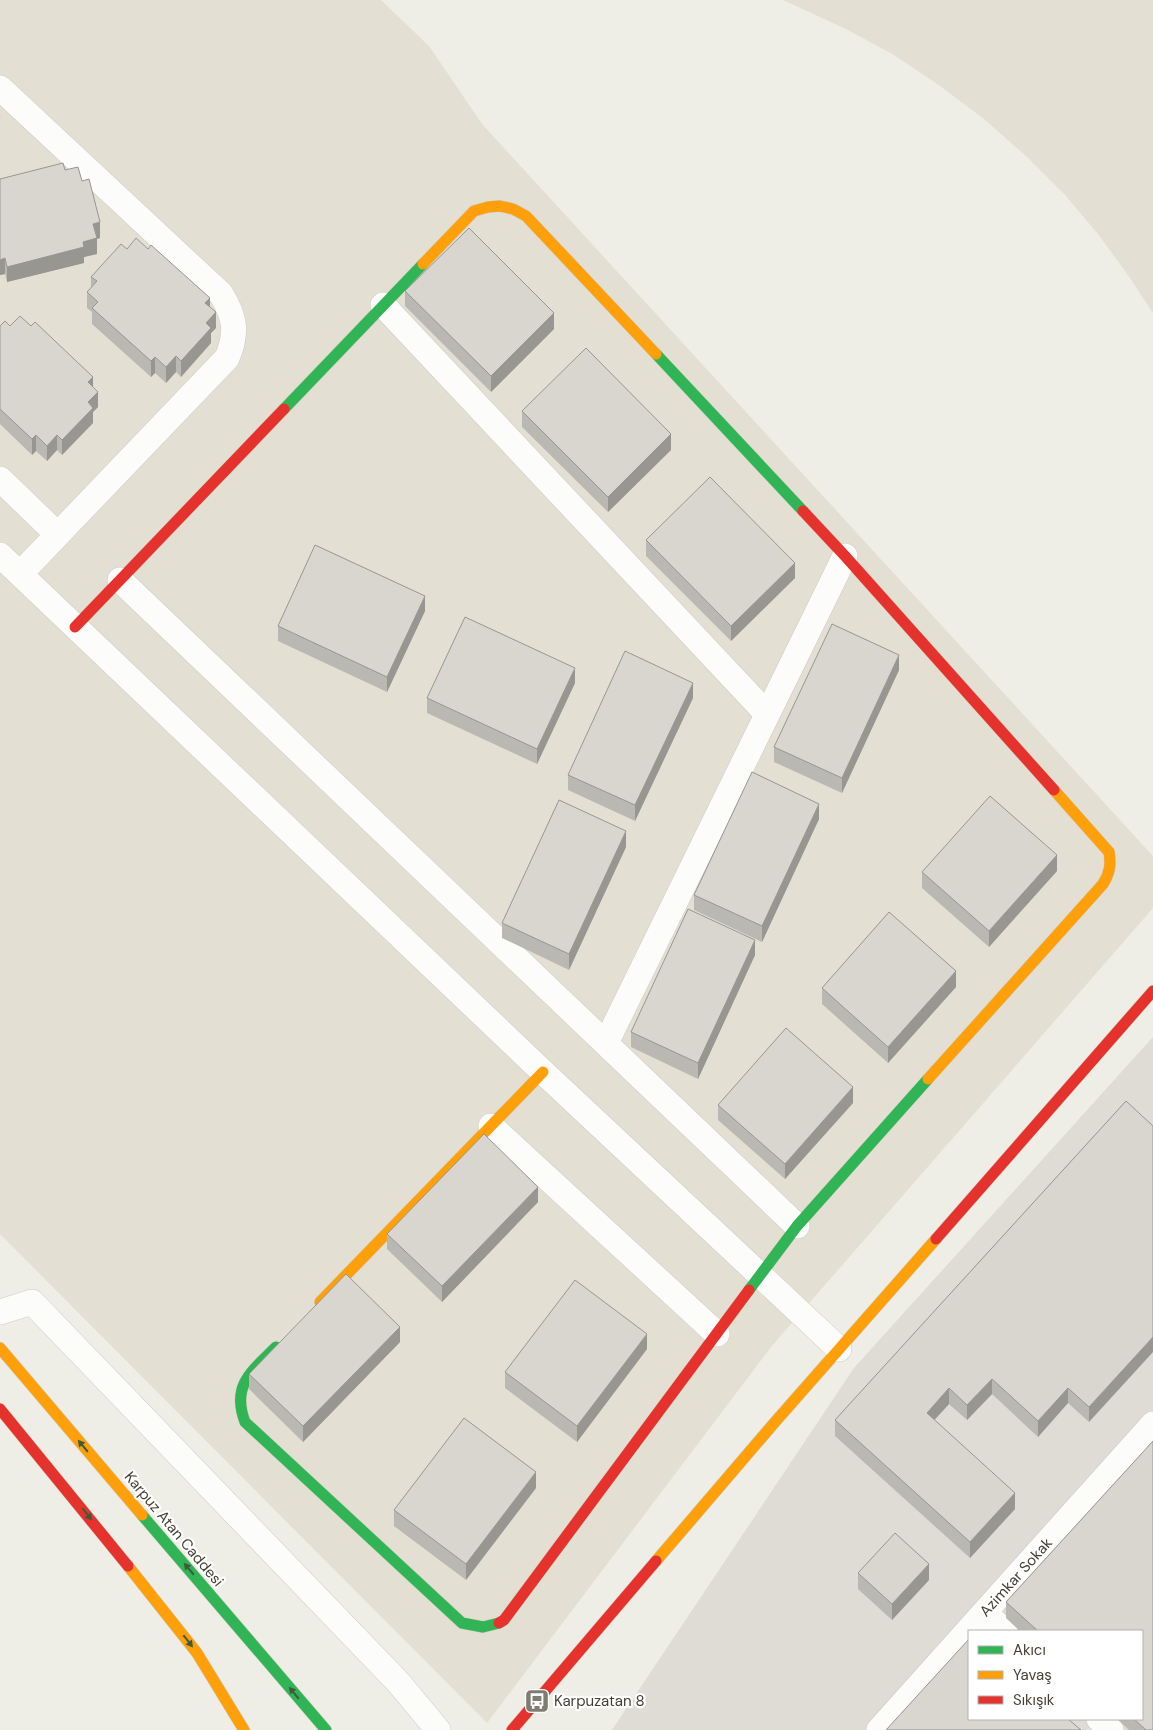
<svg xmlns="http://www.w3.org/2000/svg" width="1153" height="1730" viewBox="0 0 1153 1730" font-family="'DM Sans',sans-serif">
	<rect width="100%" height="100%" fill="#eeede6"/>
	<path fill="#e3e0d3" d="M0 0H381L429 46 482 124 1153 856V908L771 1347 487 1723 0 1234Z
		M783 0H1153V313L1128 275 1098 234 1065 195 1026 156 984 119 940 86 894 55 846 29Z"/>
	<path fill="#dedcd4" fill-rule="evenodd" d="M1153 1037V1730H612L854 1368ZM969 1631H1142V1719H969Z"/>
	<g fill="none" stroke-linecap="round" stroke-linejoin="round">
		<defs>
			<path id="street" d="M0 88 221 294C235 317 238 332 227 358L20 574
				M383 305 767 714
				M0 479 57 534
				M0 555 543 1072 839 1349
				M120 580 797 1226
				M606 1043 845 556
				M491 1126 717 1334
				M0 1312 32 1302 398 1682 438 1730
				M985 1613 1005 1631
				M1099 1719 1111 1730
				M879 1730 1153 1424"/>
			<path id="fast" d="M656 354 803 511
				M284 409 423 264
				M749 1290 797 1226 928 1079
				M276 1347C252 1371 231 1385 245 1422L462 1623 483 1627 499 1623
				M142 1515 326 1730"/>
			<path id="slow" d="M423 264 474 211 488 207 500 206 513 209 526 216 656 354
				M928 1079 1103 884C1110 873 1111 864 1109 852L1054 790
				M320 1302 543 1072
				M0 1348 142 1515
				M656 1561 775 1422 936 1239
				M128 1566 197 1653 244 1730"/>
			<path id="jam" d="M803 511 845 556 1054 790
				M75 627 284 409
				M936 1239 1153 991
				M0 1409 128 1566
				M499 1623 504 1620 749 1290
				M512 1730 656 1561"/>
		</defs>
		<use href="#street" stroke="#cccbc4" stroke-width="26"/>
		<use href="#fast" stroke="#cdcbbd" stroke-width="12"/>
		<use href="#slow" stroke="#cdcbbd" stroke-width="12"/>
		<use href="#jam" stroke="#cdcbbd" stroke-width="12"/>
		<use href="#street" stroke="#fcfcfb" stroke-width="25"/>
		<use href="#fast" stroke="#30b455" stroke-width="11"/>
		<use href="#slow" stroke="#ff9f0a" stroke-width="11"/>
		<use href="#jam" stroke="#e5322d" stroke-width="11"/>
	</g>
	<path fill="#bab8b2" d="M65 170 82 181 100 238 97 239V254L84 257V263L7 282 5 274 0 275V179Z
		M127 249 210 307 216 328 211 333V343L181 377 176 372 166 383 155 373 151 377 92 324V312L87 308V292L91 288V277Z
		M405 291 554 329 491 392 405 306Z
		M0 326H10L93 387 98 407 93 412V423L62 455 57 450 47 461 36 451 32 455 0 424Z
		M522 411 671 450 608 512 522 427Z
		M646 540 795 578 731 641 646 556Z
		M425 611 387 692 278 641V626Z
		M899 670 842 793 774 762V747Z
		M575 683 537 764 427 713V698Z
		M693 698 635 821 568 790V775Z
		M819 819 762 942 694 910V895Z
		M626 847 569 970 502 938V923Z
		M1057 871 989 947 922 888V872Z
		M755 955 698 1079 631 1047V1032Z
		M956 987 888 1063 822 1004V988Z
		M1126 1101 1089 1422 1068 1403 1038 1437 992 1394 967 1420 949 1404 934 1420 1015 1509 970 1558 835 1436V1420Z
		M853 1103 785 1179 718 1120V1105Z
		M538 1202 442 1302 387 1249V1234Z
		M400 1342 303 1442 249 1389V1374Z
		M647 1349 577 1442 505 1388V1372Z
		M1153 1441V1730H1129L1117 1719H1142V1631H1020L1006 1618V1602Z
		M536 1488 466 1580 394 1526V1510Z
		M858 1573 929 1580 892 1620 858 1589Z"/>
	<path fill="#979691" d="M100 222V238L97 239V254L84 257V263L7 282V267L83 242 93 224Z
		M5 258V274L0 275V260Z
		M210 298V313L205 303Z
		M216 312V328L211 333V343L181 377V361L206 323Z
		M554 313V329L491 392V376Z
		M176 356V372L166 383V367Z
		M155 357V373L151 377V361Z
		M93 377V392L88 382Z
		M98 392V407L93 412V423L62 455V440L88 402Z
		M671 434V450L608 512V497Z
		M36 435V451L32 455V439Z
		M57 435V450L47 461V446Z
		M795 563V578L731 641V626Z
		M425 596V611L387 692V677Z
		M899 655V670L842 793V778Z
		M575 668V683L537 764V749Z
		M693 683V698L635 821V805Z
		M819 804V819L762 942V926Z
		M626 831V847L569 970V954Z
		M1057 855V871L989 947V931Z
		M755 940V955L698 1079V1063Z
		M956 971V987L888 1063V1047Z
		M853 1087V1103L785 1179V1164Z
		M538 1187V1202L442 1302V1286Z
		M400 1327V1342L303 1442V1426Z
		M647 1334V1349L577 1442V1426Z
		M1153 1337V1352L1089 1422V1407Z
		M992 1379V1394L967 1420V1405Z
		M949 1388V1404L927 1428V1413Z
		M1068 1388V1403L1038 1437V1421Z
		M536 1472V1488L466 1580V1564Z
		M1015 1493V1509L970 1558V1542Z
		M929 1564V1580L892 1620V1604Z"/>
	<path fill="#d8d6cf" stroke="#979691" d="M63 163 65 170 78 167 82 181 89 179 100 222 93 224 97 238 83 242 84 247 7 267 5 258 0 260V179Z
		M469 228 554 313 491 376 405 291Z
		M136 238 148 249 151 245 210 298 205 303 216 312 206 323 211 328 181 361 176 356 166 367 155 357 151 361 92 308 98 302 87 292 97 281 91 277 121 244 127 249Z
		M20 316 31 326 35 322 93 377 88 382 98 392 88 402 93 408 62 440 57 435 47 446 36 435 32 439 0 409V326L5 321 10 326Z
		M586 348 671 434 608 497 522 411Z
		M710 477 795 563 731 626 646 540Z
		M315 545 425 596 387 677 278 626Z
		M465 617 575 668 537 749 427 698Z
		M832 624 899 655 842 778 774 747Z
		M625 651 693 683 635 805 568 775Z
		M752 772 819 804 762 926 694 895Z
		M990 796 1057 855 989 931 922 872Z
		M559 800 626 831 569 954 502 923Z
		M688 909 755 940 698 1063 631 1032Z
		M889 912 956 971 888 1047 822 988Z
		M786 1028 853 1087 785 1164 718 1105Z
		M1126 1101 1153 1126V1337L1089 1407 1068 1388 1038 1421 992 1379 967 1405 949 1388 927 1413 1015 1493 970 1542 835 1420Z
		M484 1134 538 1187 442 1286 387 1234Z
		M346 1274 400 1327 303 1426 249 1374Z
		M575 1280 647 1334 577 1426 505 1372Z
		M464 1418 536 1472 466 1564 394 1510Z
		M1153 1441V1730H1146L1134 1719H1142V1631H1038L1006 1602Z
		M895 1533 929 1564 892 1604 858 1573Z
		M969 1639V1719H1068L1081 1730H886Z"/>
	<defs><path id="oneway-solid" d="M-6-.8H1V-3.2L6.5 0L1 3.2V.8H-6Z" transform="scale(1.25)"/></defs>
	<g fill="#3e5c3c">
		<use href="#oneway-solid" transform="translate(83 1446) rotate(-130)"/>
		<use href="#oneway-solid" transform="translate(87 1514) rotate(52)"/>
		<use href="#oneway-solid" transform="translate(189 1569) rotate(-130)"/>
		<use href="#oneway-solid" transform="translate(188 1641) rotate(52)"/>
		<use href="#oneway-solid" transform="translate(294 1693) rotate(-130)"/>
	</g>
	<defs>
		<symbol id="bus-square" viewBox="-11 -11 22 22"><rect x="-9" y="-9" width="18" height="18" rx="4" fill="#7f7c72" stroke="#fff"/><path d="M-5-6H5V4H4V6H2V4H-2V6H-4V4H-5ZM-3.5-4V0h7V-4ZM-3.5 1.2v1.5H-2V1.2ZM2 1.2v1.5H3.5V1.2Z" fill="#fff"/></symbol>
	</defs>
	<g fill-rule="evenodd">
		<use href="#bus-square" x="523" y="1687" width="28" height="28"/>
	</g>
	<g text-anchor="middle" stroke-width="4.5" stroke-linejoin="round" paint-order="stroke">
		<g font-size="15" fill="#433f33" stroke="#fff">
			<text transform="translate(174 1529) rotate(50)" y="5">Karpuz Atan Caddesi</text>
			<text transform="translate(1016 1577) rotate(-48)" y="5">Azimkar Sokak</text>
		</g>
		<g font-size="15" fill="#433f33" stroke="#fff" text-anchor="start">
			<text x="554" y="1706">Karpuzatan 8</text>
		</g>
	</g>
	<rect x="968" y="1630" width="175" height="90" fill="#ffffff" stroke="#b4b2ad"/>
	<rect x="978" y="1646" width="25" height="8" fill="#30b455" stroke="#b4b2ad"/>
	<text x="1013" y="1655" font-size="15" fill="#433f33">Akıcı</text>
	<rect x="978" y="1671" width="25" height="8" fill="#ff9f0a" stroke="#b4b2ad"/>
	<text x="1013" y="1680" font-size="15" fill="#433f33">Yavaş</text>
	<rect x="978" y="1696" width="25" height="8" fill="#e5322d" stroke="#b4b2ad"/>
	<text x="1013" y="1705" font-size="15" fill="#433f33">Sıkışık</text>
</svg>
